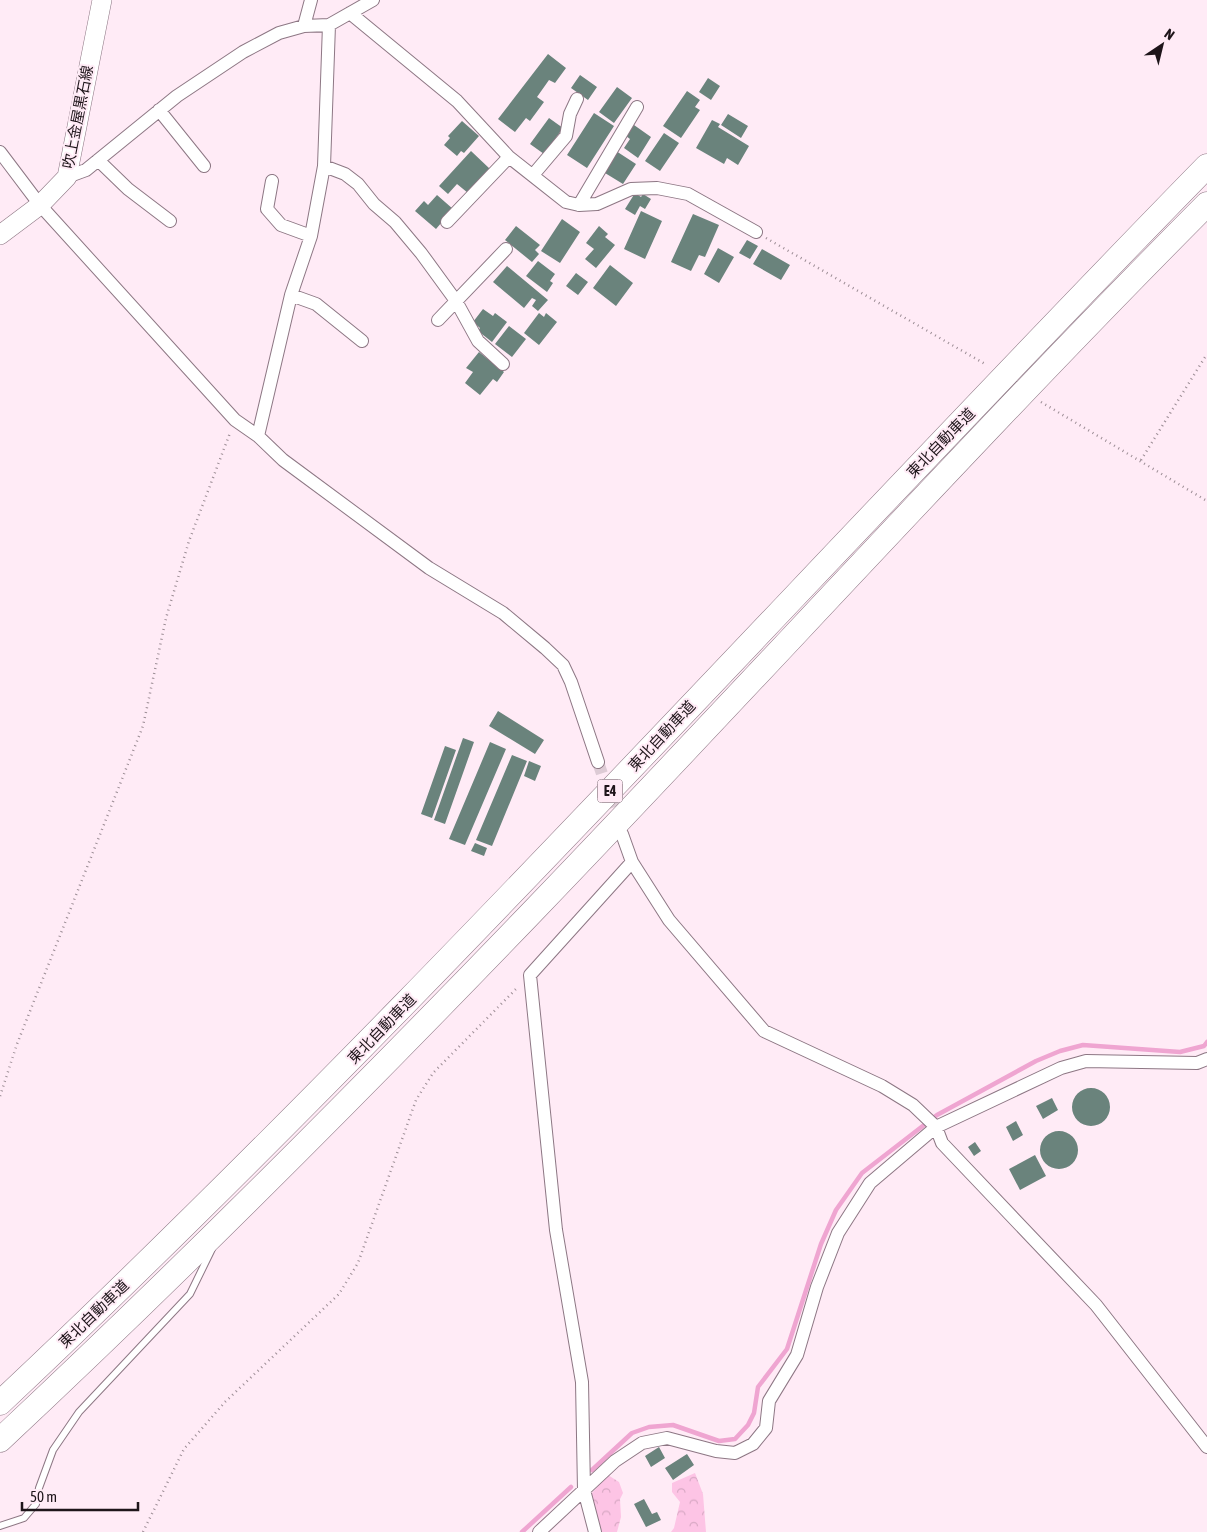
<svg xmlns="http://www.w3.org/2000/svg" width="1207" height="1532" viewBox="0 0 1207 1532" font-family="'Asap Condensed','Noto Sans JP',sans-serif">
	<defs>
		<pattern id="forest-crowns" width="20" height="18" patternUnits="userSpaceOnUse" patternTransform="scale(1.25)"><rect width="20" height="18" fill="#fdc4e5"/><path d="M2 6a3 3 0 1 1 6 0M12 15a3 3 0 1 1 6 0" fill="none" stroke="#d8a8c4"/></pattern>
	</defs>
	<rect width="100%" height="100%" fill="#ffebf6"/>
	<path fill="url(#forest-crowns)" d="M695 1473 703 1494 706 1532H671L674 1528 680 1502 672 1492V1483Z
		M608 1475 619 1482 623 1493 620 1499 621 1517 617 1532H602L591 1494Z"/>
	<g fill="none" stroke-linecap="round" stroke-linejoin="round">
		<path stroke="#efa5d1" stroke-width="4.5" d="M592 1470 632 1433 649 1427 673 1425 719 1441 735 1439 748 1425 754 1413 758 1387 787 1349 821 1244 836 1210 862 1173 937 1115 1036 1061 1060 1051 1083 1045 1180 1052 1204 1046 1207 1042
			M522 1532 571 1487"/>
	</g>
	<path fill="#6a837c" d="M548 54 566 68 555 83 549 80 537 97 544 102 530 121 526 118 515 132 498 119Z
		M580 75 597 87 588 100 571 88Z
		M708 78 720 86 711 100 699 92Z
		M617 87 632 98 614 123 599 112Z
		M687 91 700 100 695 107 700 110 681 138 663 126Z
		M594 113 614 126 587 168 567 155Z
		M728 114 748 126 741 138 721 125Z
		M549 118 563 128 544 154 530 144Z
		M712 120 720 124 718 127 749 146 738 165 727 158 724 164 696 148Z
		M462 121 479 136 464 153 461 151 457 156 444 145 450 138 448 136Z
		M634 125 651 137 638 158 624 148 630 139 626 136Z
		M664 133 679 143 660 171 645 161Z
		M471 151 490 169 468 193 457 184 448 194 439 186Z
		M616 151 636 164 623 184 605 173Z
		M635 193 641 197 643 194 651 199 645 209 640 206 635 215 625 209Z
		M437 195 453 209 436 229 415 211 424 201 428 205Z
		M641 211 662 221 645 259 624 249Z
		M693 214 719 225 705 257 699 255 691 271 671 262Z
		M562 219 580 232 560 263 541 251Z
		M516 226 540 245 535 250 539 254 532 262 505 240Z
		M599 226 608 234 605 237 615 245 596 268 585 259 594 249 586 243Z
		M747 240 758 246 750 259 739 253Z
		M718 248 734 257 719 283 704 274Z
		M762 249 790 265 781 280 753 264Z
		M538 261 555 274 550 281 553 283 547 292 526 276Z
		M610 265 633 283 616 306 593 288Z
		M507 266 548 300 538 311 532 306 536 300 532 298 524 308 493 282Z
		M576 273 588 282 578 295 566 286Z
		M483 309 493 316 495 313 507 322 492 342 478 331 480 328 473 322Z
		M539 313 544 317 546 313 557 322 539 345 524 333Z
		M509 326 526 339 512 357 495 344Z
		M479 352 504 372 497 382 493 379 480 395 465 383 473 372 466 368Z
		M498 711 544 740 535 754 489 726Z
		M463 738 474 742 445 824 434 820Z
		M490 742 506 749 465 845 449 839Z
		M445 746 456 750 432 818 421 814Z
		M512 755 527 761 492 846 476 840Z
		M529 761 541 766 535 781 524 776Z
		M475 843 487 848 484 856 471 851Z
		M1072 1107a19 19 0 1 1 38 0a19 19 0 1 1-38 0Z
		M1052 1098 1058 1110 1043 1119 1036 1106Z
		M1016 1121 1023 1135 1013 1141 1006 1127Z
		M1040 1150a19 19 0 1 1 38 0a19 19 0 1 1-38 0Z
		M975 1142 981 1151 974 1156 968 1147Z
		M1035 1155 1046 1176 1020 1190 1009 1169Z
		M659 1447 665 1458 651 1467 645 1456Z
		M687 1454 694 1465 673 1480 665 1468Z
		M644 1499 652 1514 657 1512 661 1520 646 1527 634 1504Z"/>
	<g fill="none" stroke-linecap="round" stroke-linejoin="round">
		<path stroke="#ddcbd5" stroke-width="12" stroke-dasharray="12 6" stroke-linecap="butt" d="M598 762 619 824"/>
		<defs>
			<path id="service" d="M0 1526 24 1518 36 1504 39 1488 53 1450 79 1412 190 1294 212 1249"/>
			<path id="minor" d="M350 13 457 101 509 157 566 202 579 205 597 204 631 189 657 188 688 194 756 232
				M304 26 311 0
				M159 110 204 166
				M0 152 40 205 235 420 258 436 283 460 429 568 503 613 545 648 563 665 571 682 598 762
				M98 160 128 189 170 221
				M324 166 345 174 358 184 374 204 395 222 421 253 456 301 478 341 503 364
				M533 175 566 136 570 114 577 99
				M67 177 86 170 177 96 243 52 279 33 304 26 329 25 373 0
				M272 181 267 209 281 225 311 236
				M579 205 637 107
				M447 222 509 157
				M291 295 316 304 362 341
				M438 320 506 249
				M258 436 291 295 311 236 324 166 329 25
				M622 834 632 862 669 920 764 1031 882 1086 913 1105 936 1127 942 1143 1096 1305 1207 1447
				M539 1532 615 1461 642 1443 667 1438 716 1451 735 1453 753 1444 766 1428 769 1401 797 1355 817 1287 838 1233 870 1183 936 1127 1061 1068 1086 1061 1197 1063 1207 1059
				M595 1532 584 1490 582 1382 556 1230 530 975 632 862"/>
			<path id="secondary" d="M0 235 40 205 67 177 102 0"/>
			<path id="motorway" d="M0 1403C420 1008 804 578 1207 166
				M0 1440C184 1268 362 1089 536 908 761 674 978 434 1207 204"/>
		</defs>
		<use href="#service" stroke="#8d7784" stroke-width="8"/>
		<use href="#minor" stroke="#8d7784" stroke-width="14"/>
		<use href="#secondary" stroke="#8d7784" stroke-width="20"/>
		<use href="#motorway" stroke="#8d7784" stroke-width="25"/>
		<path stroke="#9c8d95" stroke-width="2.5" stroke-dasharray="1 4" stroke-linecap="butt" d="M766 238 985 364
			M1041 402 1207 501
			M1141 460 1207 354
			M0 1096 17 1044 143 726 166 618 189 541 230 433
			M143 1532 184 1449 225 1402 339 1294 358 1263 416 1100 433 1073 517 988"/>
		<use href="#service" stroke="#fff" stroke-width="6"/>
		<use href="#minor" stroke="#fff" stroke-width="12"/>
		<use href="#secondary" stroke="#fff" stroke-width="19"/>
		<use href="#motorway" stroke="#fff" stroke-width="24"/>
	</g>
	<g text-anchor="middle" stroke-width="4" stroke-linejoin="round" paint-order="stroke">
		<rect fill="#ffebf6" stroke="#62555c" stroke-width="1" x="597.5" y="779.5" width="25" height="23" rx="4"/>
		<g font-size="14" font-weight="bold" fill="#1e151a">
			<text x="610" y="796">E4</text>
		</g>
		<g font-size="15" fill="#1e151a" stroke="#ffebf6">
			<text transform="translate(78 117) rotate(-79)" y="5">吹上金屋黒石線</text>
			<text transform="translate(941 443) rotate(-46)" y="5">東北自動車道</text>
			<text transform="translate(662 736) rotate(-47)" y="5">東北自動車道</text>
			<text transform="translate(382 1029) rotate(-46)" y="5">東北自動車道</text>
			<text transform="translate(94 1314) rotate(-44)" y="5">東北自動車道</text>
		</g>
	</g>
	<g transform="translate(1162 45) rotate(35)" stroke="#ffebf6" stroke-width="4" paint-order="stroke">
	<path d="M0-4L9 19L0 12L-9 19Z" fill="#1e151a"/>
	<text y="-8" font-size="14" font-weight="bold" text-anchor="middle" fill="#1e151a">N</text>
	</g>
	<path d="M22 1502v8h116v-8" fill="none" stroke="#1e151a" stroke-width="2.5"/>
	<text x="30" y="1502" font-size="15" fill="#1e151a" stroke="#ffebf6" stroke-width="4" paint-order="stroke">50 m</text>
</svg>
